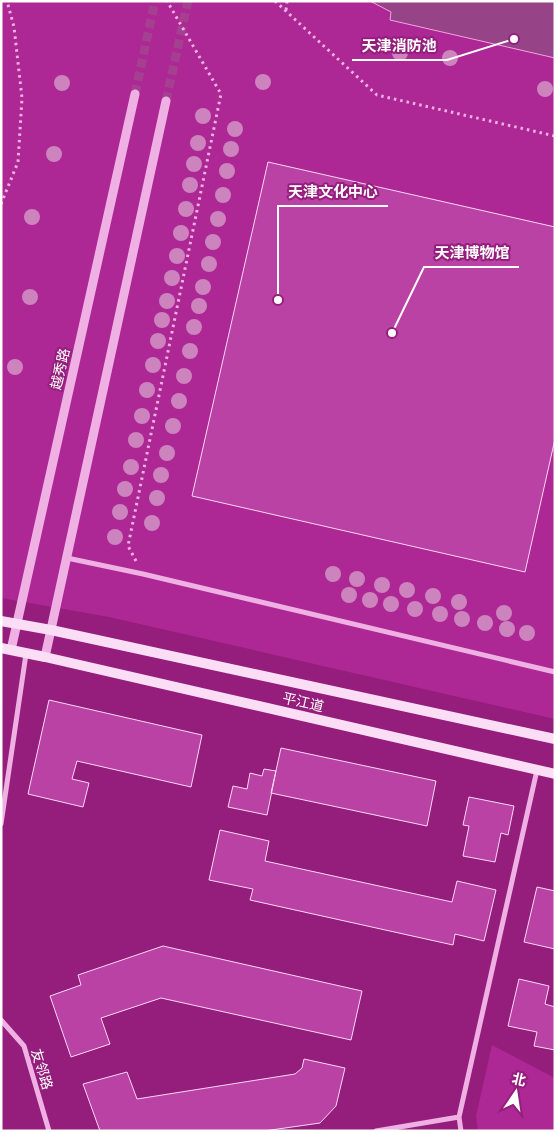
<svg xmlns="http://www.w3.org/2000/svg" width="556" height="1132" viewBox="0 0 556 1132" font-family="'DM Sans','Noto Sans SC',sans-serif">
	<rect width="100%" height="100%" fill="#951e7d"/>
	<path fill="#ad2795" d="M1 1H555V719L109 617 1 598Z
		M492 1045 555 1078V1131H478L476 1116Z"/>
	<path fill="#974387" stroke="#f0a4e4" d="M370 1H555V58L390 20 391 12Z"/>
	<path fill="#ba42a4" stroke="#fad7f4" d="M268 162 555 227V439L525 572 192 496Z
		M49 700 202 735 191 787 77 761 72 779 89 783 83 807 28 794Z
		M281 748 436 781 427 826 271 793Z
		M264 769 276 771 267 815 228 807 233 786 247 789 250 773 262 776Z
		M469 797 514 806 508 835 501 833 495 862 463 856 469 826 463 825Z
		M220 830 269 841 265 861 452 902 457 881 496 890 484 941 455 934 453 945 250 900 253 889 209 880Z
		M537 887 555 891V949L524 942Z
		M163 946 362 991 351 1040 161 998 101 1018 110 1044 71 1057 50 996 81 985 78 975Z
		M519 979 549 986 545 1004 555 1007V1050L534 1046 537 1032 508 1026Z
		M304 1059 345 1068 336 1106 320 1123 264 1131H100L83 1084 127 1072 137 1099 295 1074 302 1068Z"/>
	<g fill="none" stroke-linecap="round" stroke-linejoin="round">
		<path stroke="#a54090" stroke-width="9" stroke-dasharray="9 4.5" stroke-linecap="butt" d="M135 94 155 1
			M166 101 188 1"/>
		<path stroke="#efb1e4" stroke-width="3" stroke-dasharray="2.5 4" stroke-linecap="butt" d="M275 1 377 95 555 136
			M286 10 287 1
			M1 204 18 162 22 98 14 27 7 1
			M136 561 128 546 221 94 167 1"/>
		<path stroke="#efb1e4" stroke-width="5" d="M67 558 143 574 555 672
			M1 824 26 654
			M1 1020 24 1046 49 1131
			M376 1131 459 1117
			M461 1131 459 1117 537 770"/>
		<path stroke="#efb1e4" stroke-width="9" d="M11 650 135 94
			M45 657 166 101"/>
		<path stroke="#fbdef5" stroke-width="10" d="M1 621 51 630 555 739
			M1 648 45 657 555 774"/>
	</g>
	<g fill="#cd84be">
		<circle cx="400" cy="53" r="8"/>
		<circle cx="450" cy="58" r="8"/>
		<circle cx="263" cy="82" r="8"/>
		<circle cx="62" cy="83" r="8"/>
		<circle cx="545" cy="89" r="8"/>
		<circle cx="203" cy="116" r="8"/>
		<circle cx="235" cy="129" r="8"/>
		<circle cx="198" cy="143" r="8"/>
		<circle cx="231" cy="149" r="8"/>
		<circle cx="54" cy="154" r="8"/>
		<circle cx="194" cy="164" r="8"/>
		<circle cx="227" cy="171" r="8"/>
		<circle cx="190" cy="185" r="8"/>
		<circle cx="223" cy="195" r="8"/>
		<circle cx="186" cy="209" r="8"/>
		<circle cx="32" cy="217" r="8"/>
		<circle cx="218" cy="219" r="8"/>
		<circle cx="181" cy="233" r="8"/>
		<circle cx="213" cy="242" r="8"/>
		<circle cx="177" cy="256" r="8"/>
		<circle cx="209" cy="264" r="8"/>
		<circle cx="172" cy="278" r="8"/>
		<circle cx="203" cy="287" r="8"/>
		<circle cx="30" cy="297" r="8"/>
		<circle cx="167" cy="301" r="8"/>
		<circle cx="199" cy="306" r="8"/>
		<circle cx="162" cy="320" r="8"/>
		<circle cx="194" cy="327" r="8"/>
		<circle cx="158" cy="341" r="8"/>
		<circle cx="190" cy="351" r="8"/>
		<circle cx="153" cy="365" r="8"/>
		<circle cx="15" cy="367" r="8"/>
		<circle cx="184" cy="376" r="8"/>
		<circle cx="147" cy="390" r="8"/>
		<circle cx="179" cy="401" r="8"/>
		<circle cx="142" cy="416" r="8"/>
		<circle cx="173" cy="426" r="8"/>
		<circle cx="136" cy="440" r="8"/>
		<circle cx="167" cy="453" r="8"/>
		<circle cx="131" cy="467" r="8"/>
		<circle cx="161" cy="475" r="8"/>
		<circle cx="125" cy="489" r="8"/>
		<circle cx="157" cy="498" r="8"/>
		<circle cx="120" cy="512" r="8"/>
		<circle cx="152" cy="523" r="8"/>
		<circle cx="115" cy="537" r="8"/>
		<circle cx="333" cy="574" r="8"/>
		<circle cx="357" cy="579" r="8"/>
		<circle cx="382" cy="585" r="8"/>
		<circle cx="407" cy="590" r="8"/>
		<circle cx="349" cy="595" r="8"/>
		<circle cx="433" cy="596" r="8"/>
		<circle cx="370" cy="600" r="8"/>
		<circle cx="459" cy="602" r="8"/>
		<circle cx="391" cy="604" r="8"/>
		<circle cx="415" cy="609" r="8"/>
		<circle cx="504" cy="613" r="8"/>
		<circle cx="440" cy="614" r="8"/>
		<circle cx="462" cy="619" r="8"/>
		<circle cx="485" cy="623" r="8"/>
		<circle cx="507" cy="629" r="8"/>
		<circle cx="527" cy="633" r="8"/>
	</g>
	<g text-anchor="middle" stroke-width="4" stroke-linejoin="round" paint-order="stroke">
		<g font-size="14" fill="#fff" stroke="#951e7d">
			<text transform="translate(60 369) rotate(-77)" y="5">越秀路</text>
			<text transform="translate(303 702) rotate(13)" y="5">平江道</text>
			<text transform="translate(42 1069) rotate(73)" y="5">友邻路</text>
		</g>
	</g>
	<path fill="none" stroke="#fff" stroke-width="2" d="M514 39L447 60H352M278 300L278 206H388M392 333L424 267H519"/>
	<g fill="#fff" stroke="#951e7d" stroke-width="2">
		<circle cx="514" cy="39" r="5"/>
		<circle cx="278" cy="300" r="5"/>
		<circle cx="392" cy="333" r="5"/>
	</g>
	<g font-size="15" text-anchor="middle" font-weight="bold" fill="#fff" stroke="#951e7d" stroke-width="4" stroke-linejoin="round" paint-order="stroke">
		<text x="399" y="51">天津消防池</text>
		<text x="333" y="197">天津文化中心</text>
		<text x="472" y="258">天津博物馆</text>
	</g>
	<rect width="556" height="1132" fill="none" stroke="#ffffff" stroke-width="5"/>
	<g transform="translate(516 1092) rotate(13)" stroke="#951e7d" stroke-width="4" paint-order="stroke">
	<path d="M0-4L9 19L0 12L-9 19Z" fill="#ffffff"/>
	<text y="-8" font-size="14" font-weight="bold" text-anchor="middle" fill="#ffffff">北</text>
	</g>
</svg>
